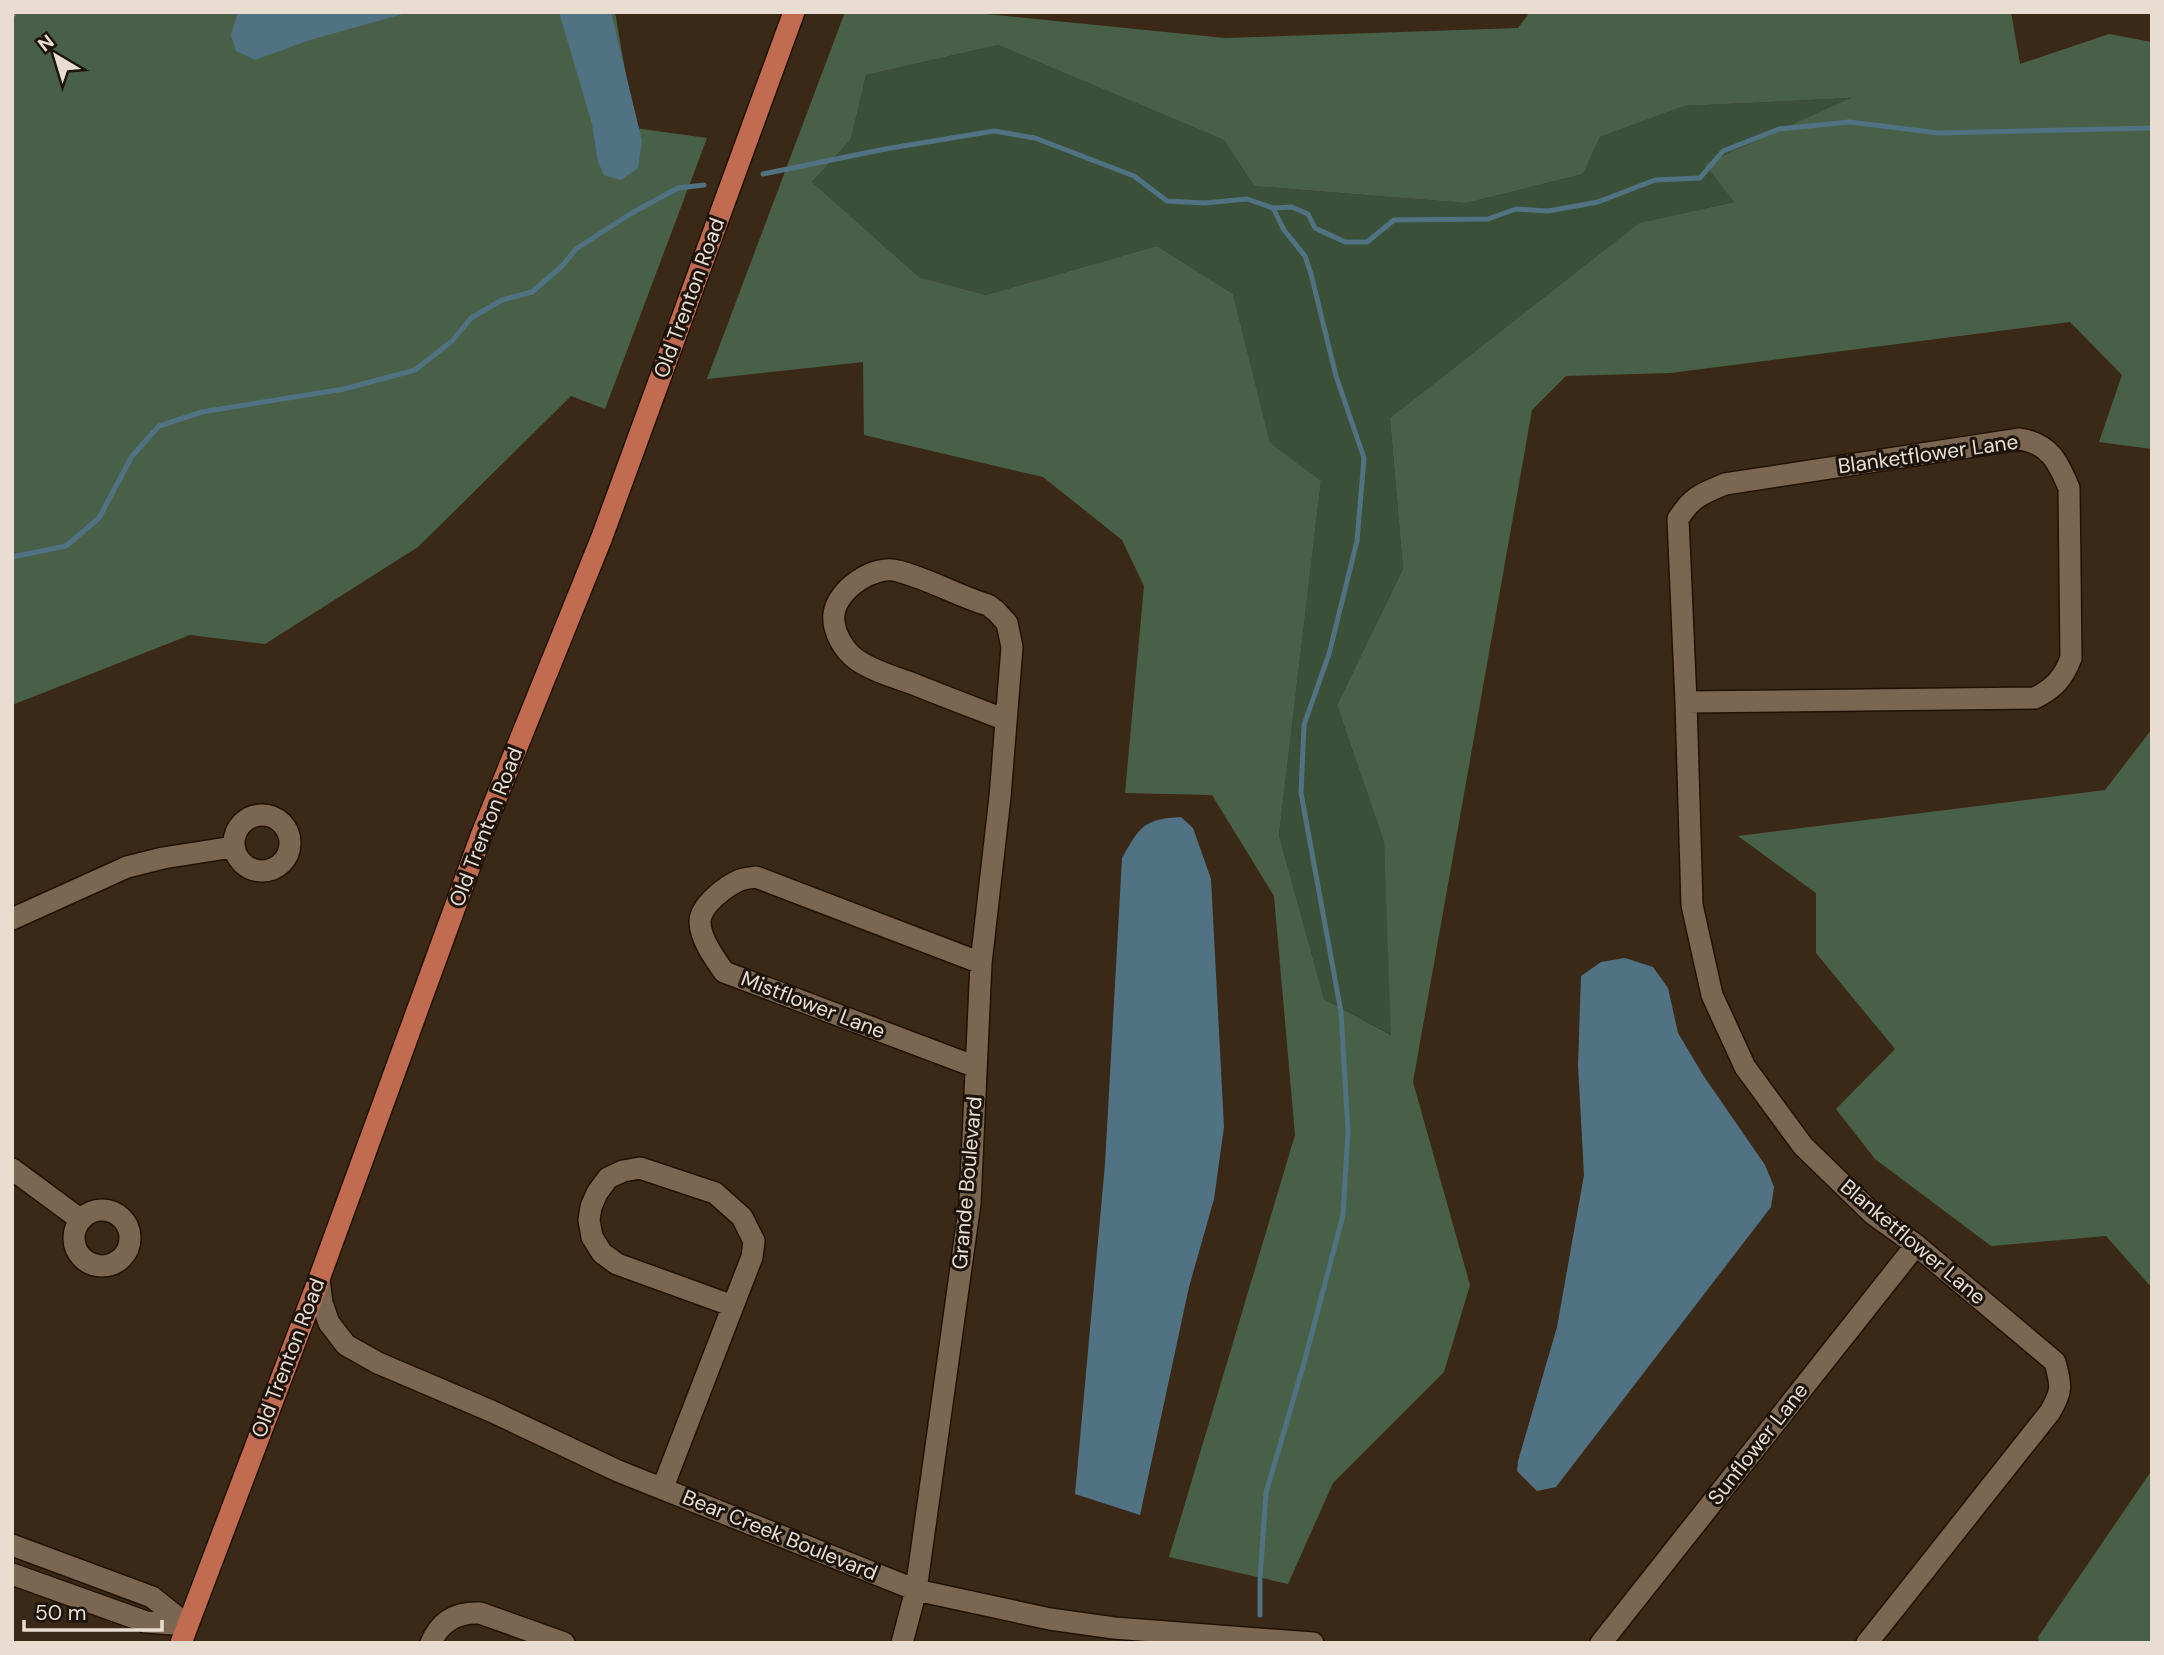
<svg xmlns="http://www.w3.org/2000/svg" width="2164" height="1655" viewBox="0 0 2164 1655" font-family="'DM Sans',sans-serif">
	<rect width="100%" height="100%" fill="#3b2917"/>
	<path fill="#3b5039" d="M998 45 1224 140 1254 186 1466 203 1583 174 1600 137 1684 106 1854 98 1706 164 1734 202 1639 223 1390 418 1403 569 1337 705 1384 842 1392 1035 1324 999 1279 835 1321 481 1270 444 1233 294 1157 246 986 295 919 277 812 182 851 139 866 75Z"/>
	<path fill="#496048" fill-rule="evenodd" d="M12 12H615L635 128 707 138 605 409 571 396 418 547 265 644 190 635 12 705Z
		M845 12H967L1225 38 1518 28 1530 12H2011L2020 64 2109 34 2152 42V449L2099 442 2122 375 2070 322 1670 373 1566 376 1532 410 1413 1082 1470 1285 1444 1372 1333 1483 1288 1584 1169 1557 1295 1135 1274 896 1212 795 1125 793 1144 586 1122 540 1043 477 864 435 863 362 707 379ZM998 45 1224 140 1254 186 1466 203 1583 174 1600 137 1684 106 1851 98 1705 164 1734 202 1639 223 1390 418 1403 569 1337 705 1384 842 1391 1035 1324 999 1279 835 1321 481 1270 443 1233 294 1157 246 986 295 919 277 812 182 851 139 866 75Z
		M2152 729V1288L2106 1236 1991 1246 1875 1159 1836 1109 1895 1049 1816 953V893L1738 836 2105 790Z
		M2152 1470V1643H2039L2038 1637Z"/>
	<path fill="#507282" d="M238 12H410L310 40 255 60 236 51 231 35Z
		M559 12H611L642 141 638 168 621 180 604 175 598 162 592 124Z
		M1181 817 1193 828 1211 879 1224 1127 1214 1199 1189 1287 1140 1515 1075 1494 1105 1164 1122 858C1140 826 1144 819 1181 817Z
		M1625 958 1653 967 1668 988 1678 1033 1703 1075 1765 1165 1774 1187 1771 1207 1556 1487 1537 1491 1517 1471 1518 1461 1557 1327 1584 1175 1578 1065 1581 976 1601 962Z"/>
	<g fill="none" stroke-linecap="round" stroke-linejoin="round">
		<path stroke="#507282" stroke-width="5" d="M763 174 885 149 994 131 1035 138 1134 176 1167 201 1205 203 1247 199 1273 208 1292 207 1308 214 1315 228 1345 242H1367L1394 220 1488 219 1516 209 1548 211 1598 202 1655 180 1700 178 1723 151 1779 129 1849 122 1939 133 2152 128
			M12 557 66 546 99 518 132 456 159 426 202 412 344 389 415 370 452 341 471 318 502 300 532 292 562 266 576 249 630 214 678 188 704 185
			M1260 1615V1579L1266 1493 1304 1363 1343 1215 1348 1131 1341 1012 1301 793 1304 725 1329 654 1357 541 1364 458 1336 376 1311 274 1305 256 1284 230 1273 208"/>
		<defs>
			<path id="minor" d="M2020 439C2050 444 2058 462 2069 488L2071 658C2063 679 2054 688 2035 698L1686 702 1678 519C1692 497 1701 494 1725 484Z
				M1686 702 1692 905 1712 995 1745 1067 1803 1146 1873 1214 1916 1245 2055 1362C2061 1385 2063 1390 2050 1412L1867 1643
				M234 843a28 28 0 1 1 56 0a28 28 0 1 1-56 0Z
				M12 919 127 867 163 858 233 847
				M976 1067 724 972C715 959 701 940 700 923 699 906 726 886 740 880 745 878 751 878 756 877L981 963
				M12 1169 81 1220
				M74 1238a28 28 0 1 1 56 0a28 28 0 1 1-56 0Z
				M319 1279 322 1303 329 1323 346 1345 378 1363 491 1411 618 1471 916 1590 1050 1619 1114 1628 1313 1643
				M663 1487 733 1306 752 1257 754 1241 742 1217 715 1193 640 1168 623 1171 608 1178 597 1193 591 1207 589 1220 592 1237 602 1253 617 1264 733 1306
				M12 1545 152 1597 187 1625
				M12 1574 146 1622 187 1625
				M431 1643C440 1621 457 1612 480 1613L564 1643
				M902 1643 916 1590 970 1203 981 963 1000 797 1012 647 1007 623 996 611 988 605C958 596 929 579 898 571 875 564 837 589 834 614 832 631 844 651 857 660 873 671 894 677 911 683 943 696 975 708 1006 720
				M1601 1643 1916 1245"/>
			<path id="major" d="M181 1643 319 1279 481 836 602 537 794 12"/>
		</defs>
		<use href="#minor" stroke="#221102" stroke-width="24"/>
		<use href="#major" stroke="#221102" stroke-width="24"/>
		<path stroke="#938476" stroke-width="3.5" stroke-dasharray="3.5 3.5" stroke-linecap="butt" d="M12 16 18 12"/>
		<use href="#minor" stroke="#7b6652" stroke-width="21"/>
		<use href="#major" stroke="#c16c51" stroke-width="21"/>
	</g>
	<g text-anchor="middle" stroke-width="6" stroke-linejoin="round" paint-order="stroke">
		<g font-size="21" fill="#e9ddd2" stroke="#1c140c">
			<text transform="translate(689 298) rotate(-70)" y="7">Old Trenton Road</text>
			<text transform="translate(1928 454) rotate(-8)" y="7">Blanketflower Lane</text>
			<text transform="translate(486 827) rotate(-69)" y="7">Old Trenton Road</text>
			<text transform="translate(813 1005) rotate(21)" y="7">Mistflower Lane</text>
			<text transform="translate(967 1183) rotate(-85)" y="7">Grande Boulevard</text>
			<text transform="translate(1913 1242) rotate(40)" y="7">Blanketflower Lane</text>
			<text transform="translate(288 1358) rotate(-69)" y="7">Old Trenton Road</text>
			<text transform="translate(1758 1444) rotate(-52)" y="7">Sunflower Lane</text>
			<text transform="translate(780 1535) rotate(22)" y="7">Bear Creek Boulevard</text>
		</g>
	</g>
	<rect width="2164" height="1655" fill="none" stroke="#e9ddd2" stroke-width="28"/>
	<g transform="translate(56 56) rotate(322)" stroke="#1c140c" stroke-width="5" paint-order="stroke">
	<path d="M0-5L12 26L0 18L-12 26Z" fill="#e9ddd2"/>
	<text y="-10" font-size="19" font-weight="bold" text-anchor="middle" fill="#e9ddd2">N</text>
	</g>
	<path d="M24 1620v10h138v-10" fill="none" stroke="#e9ddd2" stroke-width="3.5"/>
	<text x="35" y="1620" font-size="21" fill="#e9ddd2" stroke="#1c140c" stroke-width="5" paint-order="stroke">50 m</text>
</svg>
